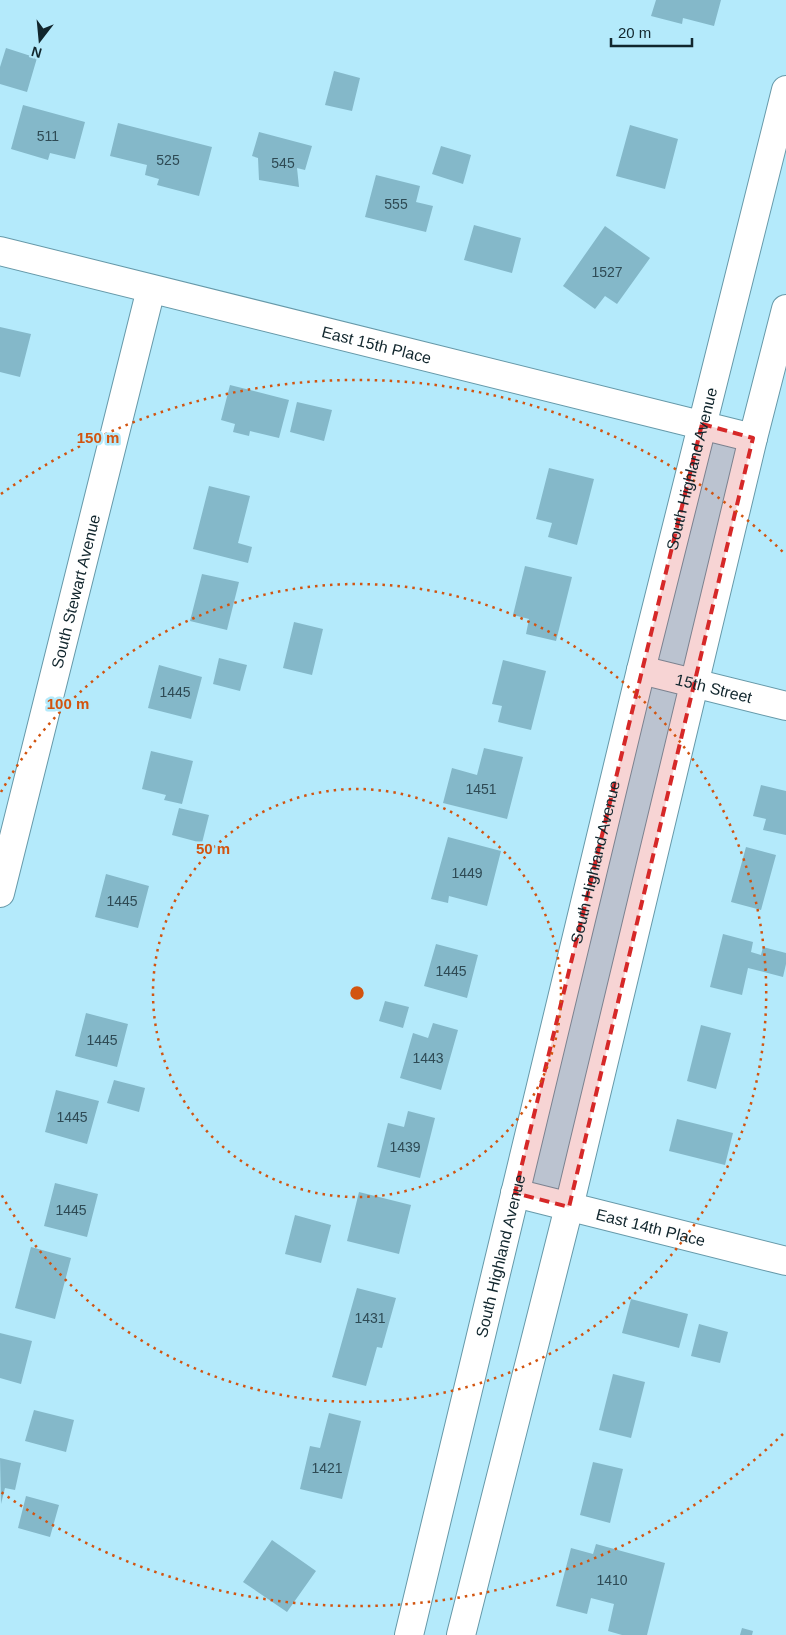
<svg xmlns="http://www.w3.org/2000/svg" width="786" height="1635" viewBox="0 0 786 1635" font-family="Arial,sans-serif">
	<rect width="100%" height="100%" fill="#b4eafb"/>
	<path fill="#84b8c9" d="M656 0H721L714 26 683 18 682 24 651 16Z
		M6 48 37 58 27 92 0 84V67Z
		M334 71 360 78 352 111 325 105Z
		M23 105 85 122 75 159 50 153 48 160 11 149Z
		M118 123 212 147 199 196 157 185 159 179 145 175 147 165 110 156Z
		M630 125 678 139 665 189 616 176Z
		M259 132 312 146 305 170 297 168 299 187 259 180 258 158 252 156Z
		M441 146 471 155 463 184 432 174Z
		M376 175 420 186 416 202 433 206 426 232 365 217Z
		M474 225 521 238 512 273 464 260Z
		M605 226 650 258 617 304 605 296 595 309 563 286Z
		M0 327 31 334 20 377 0 372Z
		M230 385 289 400 279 438 250 431 249 436 233 432 235 424 221 420Z
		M297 402 332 410 324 441 290 432Z
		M549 468 594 479 577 545 548 537 552 523 536 519Z
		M209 486 250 496 238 543 252 547 248 563 193 549Z
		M525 566 572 577 556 641 526 634 529 619 513 615Z
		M202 574 239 582 227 630 190 621Z
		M294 622 323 629 312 675 283 668Z
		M219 658 247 665 240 691 213 684Z
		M503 660 546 671 531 730 498 722 502 706 492 704Z
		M159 665 202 677 191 719 148 708Z
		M484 748 523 757 507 819 443 803 452 768 477 775Z
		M151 751 193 761 182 804 164 800 166 795 142 789Z
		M761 785 786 791V835L763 830 766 819 753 816Z
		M179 808 209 815 202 843 172 835Z
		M448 837 501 851 487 906 449 896 448 903 431 899Z
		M746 847 776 855 761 910 731 902Z
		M106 874 149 886 138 928 95 917Z
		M723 934 753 942 751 952 761 955 763 947 786 953V964L783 977 748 968 742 995 710 987Z
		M436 944 478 955 467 998 424 986Z
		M385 1001 409 1007 403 1028 379 1021Z
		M86 1013 128 1024 117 1067 75 1056Z
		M433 1023 458 1030 441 1090 400 1078 413 1033 428 1038Z
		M701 1025 731 1033 716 1089 687 1081Z
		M114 1080 145 1088 139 1112 107 1103Z
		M56 1090 99 1101 87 1144 45 1132Z
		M408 1111 435 1118 420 1178 377 1167 388 1123 404 1127Z
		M677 1119 733 1133 725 1165 669 1151Z
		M55 1183 98 1194 87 1237 44 1226Z
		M359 1192 411 1205 399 1254 347 1241Z
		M295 1215 331 1225 321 1263 285 1254Z
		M31 1247 71 1258 55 1319 15 1308Z
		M357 1288 396 1298 382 1348 377 1347 366 1386 332 1377Z
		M631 1299 688 1314 679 1348 622 1333Z
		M699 1324 728 1332 720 1363 691 1356Z
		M0 1333 32 1341 21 1384 0 1378Z
		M613 1374 645 1382 631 1438 599 1430Z
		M34 1410 74 1420 66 1452 25 1441Z
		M329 1413 361 1421 342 1499 300 1489 310 1446 320 1448Z
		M0 1458 21 1463 15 1490 5 1488 1 1504Z
		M593 1462 623 1469 610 1523 580 1515Z
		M26 1496 59 1505 50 1537 18 1528Z
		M272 1540 316 1571 287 1612 243 1582Z
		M596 1544 665 1563 647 1635H622L608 1631 614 1604 591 1598 587 1614 556 1606 571 1548 593 1554Z
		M742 1628 753 1631 752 1635H740Z"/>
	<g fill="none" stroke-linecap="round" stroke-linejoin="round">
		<defs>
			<g id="minor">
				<path id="s1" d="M0 251 753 438"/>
				<path id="s2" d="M641 670 786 706"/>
				<path id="s3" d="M0 893 151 289"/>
				<path id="s4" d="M515 1193 786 1261"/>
			</g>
			<g id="secondary">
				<path id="s5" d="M409 1635 641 670 786 90"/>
				<path d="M461 1635 569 1207 753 438 786 309"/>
			</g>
		</defs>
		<use href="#minor" stroke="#6699a9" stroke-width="30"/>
		<use href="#secondary" stroke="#6699a9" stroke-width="30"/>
		<use href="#minor" stroke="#fff" stroke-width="28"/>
		<use href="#secondary" stroke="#fff" stroke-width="28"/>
	</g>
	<path fill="#d62828" fill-opacity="0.2" stroke="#d62828" stroke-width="4" stroke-dasharray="10 6" stroke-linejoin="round" d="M702 424 753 438 569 1207 515 1193Z"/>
	<g fill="none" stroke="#d2540f" stroke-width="2.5" stroke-dasharray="2.5 5">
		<circle cx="357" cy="993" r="204"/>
		<path d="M1 792A409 409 0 1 1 1 1194"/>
		<path d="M783 1434A613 613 0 0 1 1 1492M1 494A613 613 0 0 1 783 552"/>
	</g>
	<g text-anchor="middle" stroke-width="5" stroke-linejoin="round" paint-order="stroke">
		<g font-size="14" fill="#2e4a54">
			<text x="48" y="141">511</text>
			<text x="168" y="165">525</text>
			<text x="283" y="168">545</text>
			<text x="396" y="209">555</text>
			<text x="607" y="277">1527</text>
			<text x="175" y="697">1445</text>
			<text x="481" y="794">1451</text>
			<text x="467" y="878">1449</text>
			<text x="122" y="906">1445</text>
			<text x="451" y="976">1445</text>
			<text x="102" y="1045">1445</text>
			<text x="428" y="1063">1443</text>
			<text x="72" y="1122">1445</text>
			<text x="405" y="1152">1439</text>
			<text x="71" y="1215">1445</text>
			<text x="370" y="1323">1431</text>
			<text x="327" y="1473">1421</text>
			<text x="612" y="1585">1410</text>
		</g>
		<g font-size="16" fill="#11262d" stroke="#b4eafb">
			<text dy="6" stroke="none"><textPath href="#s1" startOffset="388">East 15th Place</textPath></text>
			<text dy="6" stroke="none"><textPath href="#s5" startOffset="1200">South Highland Avenue</textPath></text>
			<text dy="6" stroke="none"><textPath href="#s3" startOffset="311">South Stewart Avenue</textPath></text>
			<text dy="6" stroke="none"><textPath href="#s2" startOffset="75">15th Street</textPath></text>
			<text dy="6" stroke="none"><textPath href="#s5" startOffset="795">South Highland Avenue</textPath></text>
			<text dy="6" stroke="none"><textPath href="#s4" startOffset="140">East 14th Place</textPath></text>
			<text dy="6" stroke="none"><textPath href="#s5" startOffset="390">South Highland Avenue</textPath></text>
		</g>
	</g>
	<circle cx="357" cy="993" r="8" fill="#d2540f" stroke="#b4eafb" stroke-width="2.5"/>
	<g font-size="15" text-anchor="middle" font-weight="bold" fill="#d2540f" stroke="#b4eafb" stroke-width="5" stroke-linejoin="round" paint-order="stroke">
		<text x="98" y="443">150 m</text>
		<text x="68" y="709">100 m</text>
		<text x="213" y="854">50 m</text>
	</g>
	<g transform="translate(40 40) rotate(196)" stroke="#b4eafb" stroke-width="4" paint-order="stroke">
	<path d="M0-4L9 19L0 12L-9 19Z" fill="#11262d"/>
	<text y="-8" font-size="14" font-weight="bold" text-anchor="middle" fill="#11262d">N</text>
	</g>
	<path d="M611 38v8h81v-8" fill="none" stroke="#11262d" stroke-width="2.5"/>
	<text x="618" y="38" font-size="15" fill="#11262d" stroke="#b4eafb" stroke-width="4" paint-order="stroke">20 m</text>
</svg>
